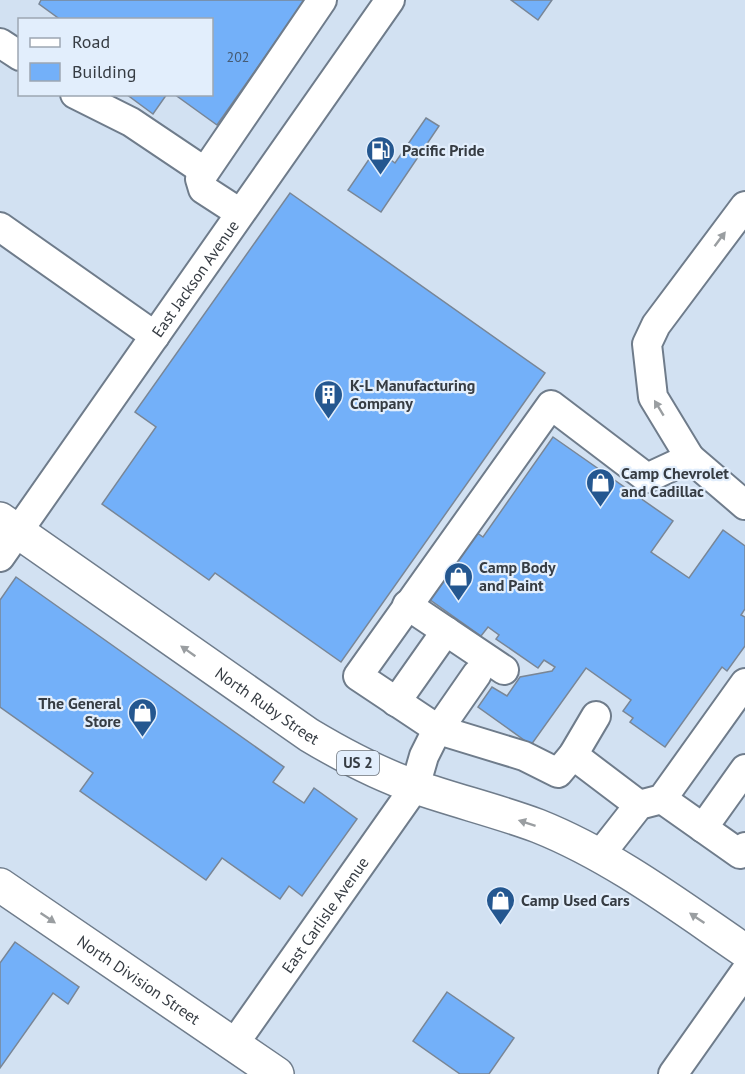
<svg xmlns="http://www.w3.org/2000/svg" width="745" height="1074" viewBox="0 0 745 1074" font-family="'PT Sans',sans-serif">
	<rect width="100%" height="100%" fill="#d2e1f2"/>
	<path fill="#73b0f9" stroke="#798696" stroke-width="1.5" d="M41 0H305L217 125 174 94H212V20H61L39 4Z
		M511 0H552L538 20Z
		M126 94H167L153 114Z
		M426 118 439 126 381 212 348 190 376 149 395 163Z
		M290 193 545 373 341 662 215 573 209 580 102 504 156 427 135 412Z
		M553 437 673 521 651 552 689 578 723 530 745 546V609L741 615 745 617V646L727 671 722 667 665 747 630 722 633 718 623 711 631 700 586 668 531 745 478 707 492 687 507 696 520 677 552 671 555 667 544 660 538 668 496 639 499 635 488 627 481 636 419 592 466 525 483 537Z
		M16 577 284 767 273 782 304 803 314 788 357 819 302 896 289 886 280 899 222 858 206 880 80 791 93 773 0 707V600Z
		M15 942 79 987 68 1004 53 993 0 1068V963Z
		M447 992 514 1038 489 1074H460L413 1041Z"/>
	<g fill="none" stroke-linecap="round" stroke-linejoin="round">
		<defs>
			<g id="minor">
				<path d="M0 43 20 56"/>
				<path d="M75 94 131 122 204 171"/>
				<path d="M240 213 203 189 200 179 322 0"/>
				<path d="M0 227 155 336"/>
				<path d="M690 458 653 397 647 344 656 325 745 206"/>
				<path id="s1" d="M0 557 390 0"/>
				<path d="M407 605 504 670"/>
				<path d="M396 702 446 631"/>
				<path d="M596 716 573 755 558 773 524 756 439 730 358 676 551 405 647 478 690 458 745 505"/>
				<path d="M573 755 639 805"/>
				<path d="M662 799 740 854 745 847"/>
				<path d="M703 828 745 769"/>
				<path d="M599 856 639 805 662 799 745 683"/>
				<path id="s2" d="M234 1044 415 787 424 756 434 736 477 674"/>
				<path d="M673 1074 745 972"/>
			</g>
			<g id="major">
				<path id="s3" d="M0 519 309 735C344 756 378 774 416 787 456 801 498 811 538 826 613 856 679 906 745 951"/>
				<path id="s4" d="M0 885 277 1074"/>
			</g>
		</defs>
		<use href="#minor" stroke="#6f7c8b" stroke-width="32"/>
		<use href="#major" stroke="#6f7c8b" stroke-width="36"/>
		<use href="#minor" stroke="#fff" stroke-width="28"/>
		<use href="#major" stroke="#fff" stroke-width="33"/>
	</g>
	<defs><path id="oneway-solid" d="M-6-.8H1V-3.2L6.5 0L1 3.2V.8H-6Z" transform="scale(1.5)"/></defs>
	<g fill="#9a9ea1">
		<use href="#oneway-solid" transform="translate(720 239) rotate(-53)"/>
		<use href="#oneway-solid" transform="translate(659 408) rotate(-121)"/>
		<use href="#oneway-solid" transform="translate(188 651) rotate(-145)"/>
		<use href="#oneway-solid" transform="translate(527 823) rotate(-162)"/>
		<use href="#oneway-solid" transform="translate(48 918) rotate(34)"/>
		<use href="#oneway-solid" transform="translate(697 918) rotate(-146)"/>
	</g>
	<defs>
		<symbol id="fuel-pin" viewBox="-11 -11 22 30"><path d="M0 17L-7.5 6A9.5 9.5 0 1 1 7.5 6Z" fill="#245790" stroke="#e2eefc"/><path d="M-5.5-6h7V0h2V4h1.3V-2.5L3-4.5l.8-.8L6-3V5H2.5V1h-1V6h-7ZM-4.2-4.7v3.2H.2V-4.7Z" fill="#fff"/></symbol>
		<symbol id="building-pin" viewBox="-11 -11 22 30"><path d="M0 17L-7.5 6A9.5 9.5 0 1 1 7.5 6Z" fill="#245790" stroke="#e2eefc"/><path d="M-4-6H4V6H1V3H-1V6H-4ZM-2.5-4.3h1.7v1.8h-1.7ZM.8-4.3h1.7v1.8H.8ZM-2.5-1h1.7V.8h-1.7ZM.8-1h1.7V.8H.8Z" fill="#fff"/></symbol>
		<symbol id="shop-pin" viewBox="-11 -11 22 30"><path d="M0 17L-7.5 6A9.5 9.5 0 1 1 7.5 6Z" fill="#245790" stroke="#e2eefc"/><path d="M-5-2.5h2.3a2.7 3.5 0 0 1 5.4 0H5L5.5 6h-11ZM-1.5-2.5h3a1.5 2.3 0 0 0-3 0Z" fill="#fff"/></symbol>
	</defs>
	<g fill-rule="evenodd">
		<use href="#fuel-pin" x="364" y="134" width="33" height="45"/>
		<use href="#building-pin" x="312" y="378" width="33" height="45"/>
		<use href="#shop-pin" x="584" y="466" width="33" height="45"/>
		<use href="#shop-pin" x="442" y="560" width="33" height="45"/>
		<use href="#shop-pin" x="126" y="696" width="33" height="45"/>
		<use href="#shop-pin" x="484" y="884" width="33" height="45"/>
	</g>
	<g text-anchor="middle" stroke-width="4.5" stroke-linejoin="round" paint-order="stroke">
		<g font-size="14" fill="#455970">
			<text x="238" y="62">202</text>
		</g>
		<rect fill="#e2eefc" stroke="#6a717a" stroke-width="1.5" x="337" y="751" width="42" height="24" rx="4.5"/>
		<g font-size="15" font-weight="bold" fill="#363c43">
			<text x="358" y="768">US 2</text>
		</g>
		<g font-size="16" font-weight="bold" fill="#363c43" stroke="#e2eefc" text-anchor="start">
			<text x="402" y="156">Pacific Pride</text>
			<text x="350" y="391">K-L Manufacturing<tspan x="350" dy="18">Company</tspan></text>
			<text x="621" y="479">Camp Chevrolet<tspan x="621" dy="18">and Cadillac</tspan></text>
			<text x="479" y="573">Camp Body<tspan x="479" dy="18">and Paint</tspan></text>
			<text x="121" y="709" text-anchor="end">The General<tspan x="121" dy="18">Store</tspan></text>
			<text x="521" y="906">Camp Used Cars</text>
		</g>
		<g font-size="16" fill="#363c43" stroke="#e2eefc">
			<text dy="6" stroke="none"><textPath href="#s1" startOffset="340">East Jackson Avenue</textPath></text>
			<text dy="6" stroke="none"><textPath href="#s3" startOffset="326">North Ruby Street</textPath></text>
			<text dy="6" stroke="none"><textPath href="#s2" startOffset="158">East Carlisle Avenue</textPath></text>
			<text dy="6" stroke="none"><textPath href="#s4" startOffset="168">North Division Street</textPath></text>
		</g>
	</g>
	<rect x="18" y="18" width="195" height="78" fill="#e2eefc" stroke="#9da7b2" stroke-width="1.5"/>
	<rect x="30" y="38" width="30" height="9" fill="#ffffff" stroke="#9da7b2" stroke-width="1.5"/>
	<text x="72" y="48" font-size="18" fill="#363c43">Road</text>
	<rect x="30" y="63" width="30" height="18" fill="#73b0f9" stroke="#9da7b2" stroke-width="1.5"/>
	<text x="72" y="78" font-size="18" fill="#363c43">Building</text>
</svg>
